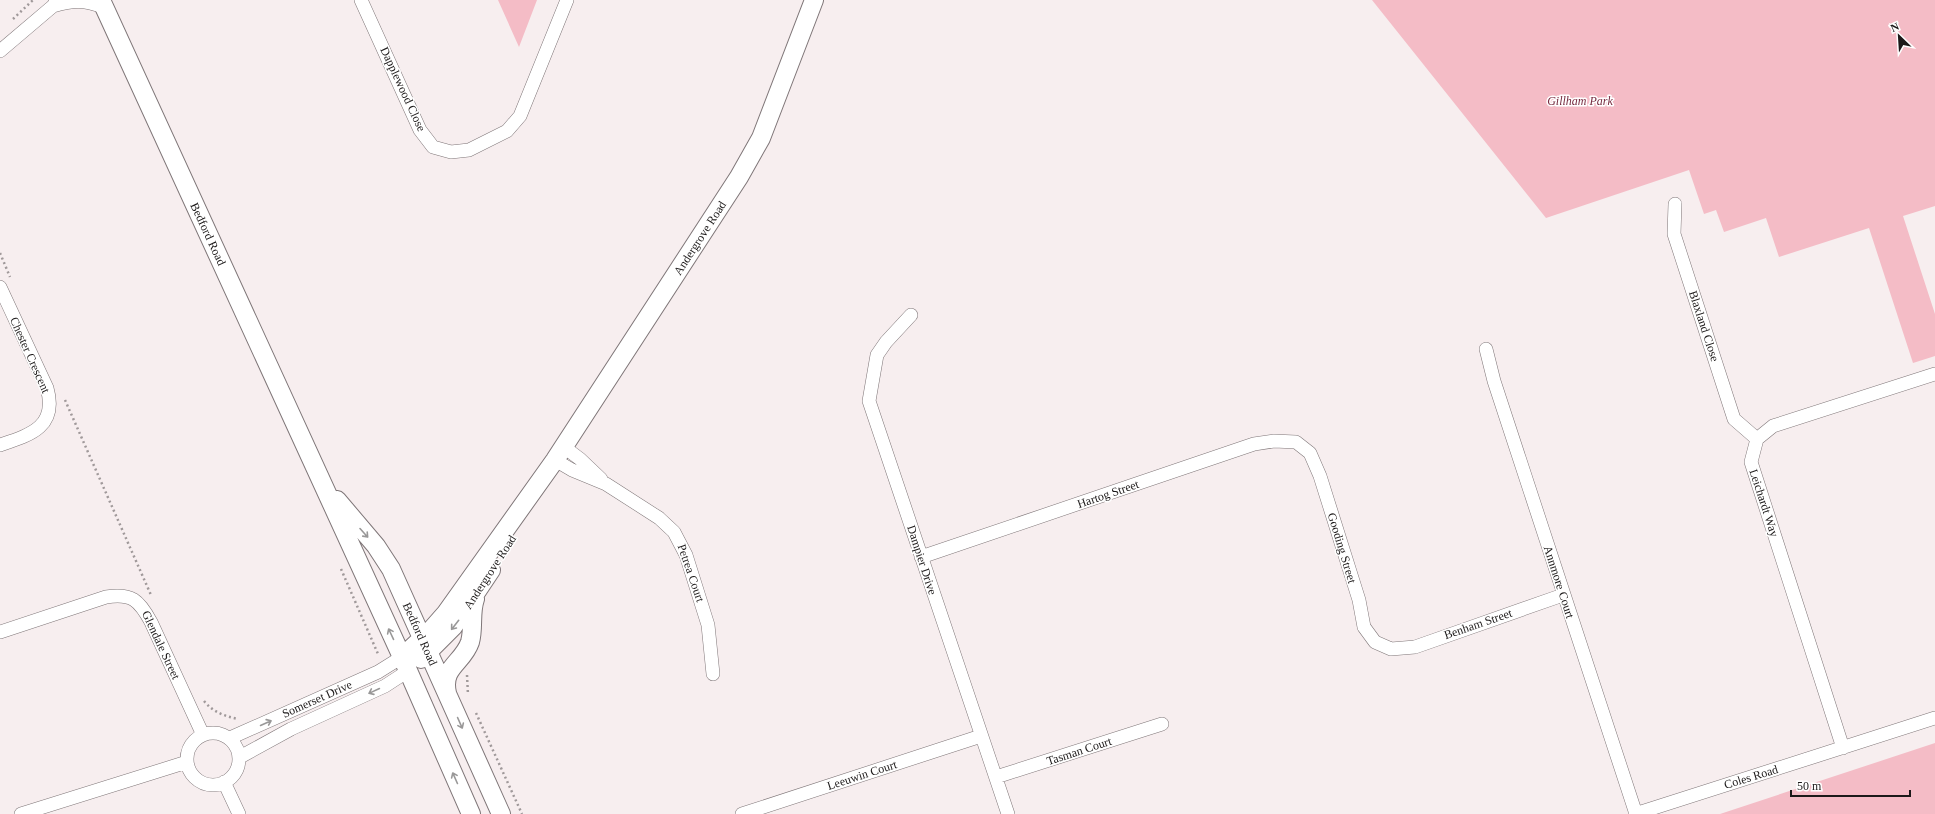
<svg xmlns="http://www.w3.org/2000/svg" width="1935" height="814" viewBox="0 0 1935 814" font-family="'Times New Roman',serif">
	<rect width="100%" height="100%" fill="#f7eeef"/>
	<path fill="#f4bcc6" d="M498 0H537L519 47Z
		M1372 0H1935V206L1903 216 1935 314V356L1913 363 1869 228 1779 257 1766 218 1724 232 1716 210 1704 214 1689 170 1546 218Z
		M1935 743V814H1720Z"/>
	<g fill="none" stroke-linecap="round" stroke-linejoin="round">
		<defs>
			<path id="street" d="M361 0 420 130 433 147 451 152 469 150 507 131 520 116 567 0
				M53 6C75 0 82 0 104 7
				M0 51 53 6 57 0
				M1675 204 1674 234 1734 419 1757 439
				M0 287 47 388C58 427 30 435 0 445
				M911 315 886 342 877 355 869 401 1008 814
				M1486 349 1494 381 1636 814
				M564 447 580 459 601 479
				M555 460 572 470 606 484 659 518 674 532 686 555 708 625 713 674
				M921 557 1254 444 1274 441 1296 442 1310 453 1320 476 1359 600 1364 627 1375 642 1391 649 1415 647 1563 595
				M0 632 106 597C132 593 139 600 151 622L203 735
				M187 759a26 26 0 1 1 52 0a26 26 0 1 1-52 0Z
				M230 738 378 672 402 657
				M1843 748 1751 462 1757 439 1773 426 1935 374
				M240 757 291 729 385 686 408 671
				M996 777 1162 724
				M224 782 239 814
				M21 814 187 762
				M742 814 981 736
				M1635 814 1935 718"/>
			<path id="secondary" d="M101 0 402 657 471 814
				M337 500 376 546 391 569 501 814
				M402 657 431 630 446 613 555 460 739 177 761 138 814 0
				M421 659 453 627 491 570
				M447 693C441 667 463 663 470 642 474 628 470 613 475 599"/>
		</defs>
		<use href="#street" stroke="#7f7678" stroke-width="14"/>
		<use href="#secondary" stroke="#7f7678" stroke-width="20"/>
		<path stroke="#a0999a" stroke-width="2.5" stroke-dasharray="2 3" stroke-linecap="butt" d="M13 19 33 0
			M0 253 10 277
			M65 400 151 595
			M341 569 378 654 377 656
			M467 675 468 695
			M204 701C213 712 224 716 238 719
			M476 713 522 814"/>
		<use href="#street" stroke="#fff" stroke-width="13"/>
		<use href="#secondary" stroke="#fff" stroke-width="18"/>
	</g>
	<defs><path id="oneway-shaft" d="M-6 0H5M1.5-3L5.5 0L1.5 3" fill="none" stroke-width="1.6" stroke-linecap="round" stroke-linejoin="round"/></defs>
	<g stroke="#999898">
		<use href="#oneway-shaft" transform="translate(364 533) rotate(48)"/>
		<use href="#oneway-shaft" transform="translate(455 625) rotate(128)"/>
		<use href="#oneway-shaft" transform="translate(391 634) rotate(-115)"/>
		<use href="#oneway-shaft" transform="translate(374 691) rotate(155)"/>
		<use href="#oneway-shaft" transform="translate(266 723) rotate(-24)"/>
		<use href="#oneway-shaft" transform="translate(460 723) rotate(66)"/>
		<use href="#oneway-shaft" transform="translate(455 778) rotate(-114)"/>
	</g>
	<g text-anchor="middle" stroke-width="3" stroke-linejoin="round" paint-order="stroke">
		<g font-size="12" fill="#1c1919" stroke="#fff">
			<text transform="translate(403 89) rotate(65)" y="4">Dapplewood Close</text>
			<text transform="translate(208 234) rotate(65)" y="4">Bedford Road</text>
			<text transform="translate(700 238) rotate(-57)" y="4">Andergrove Road</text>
			<text transform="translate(1704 326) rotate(72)" y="4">Blaxland Close</text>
			<text transform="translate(30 355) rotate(66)" y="4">Chester Crescent</text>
			<text transform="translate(1108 494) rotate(-19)" y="4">Hartog Street</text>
			<text transform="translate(1764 503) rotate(72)" y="4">Leichardt Way</text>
			<text transform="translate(1342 548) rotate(73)" y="4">Gooding Street</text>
			<text transform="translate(922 560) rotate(72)" y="4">Dampier Drive</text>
			<text transform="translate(490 572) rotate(-57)" y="4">Andergrove Road</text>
			<text transform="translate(691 573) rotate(71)" y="4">Petrea Court</text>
			<text transform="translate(1559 582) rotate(72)" y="4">Annmore Court</text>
			<text transform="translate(1478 624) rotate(-19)" y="4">Benham Street</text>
			<text transform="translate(420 634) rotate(66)" y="4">Bedford Road</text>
			<text transform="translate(161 645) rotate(65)" y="4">Glendale Street</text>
			<text transform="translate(317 699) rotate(-24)" y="4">Somerset Drive</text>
			<text transform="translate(1079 751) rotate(-18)" y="4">Tasman Court</text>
			<text transform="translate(862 775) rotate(-18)" y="4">Leeuwin Court</text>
			<text transform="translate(1751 777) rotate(-17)" y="4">Coles Road</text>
		</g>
		<g font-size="12" font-style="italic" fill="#762a3f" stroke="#fff">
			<text x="1580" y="105">Gillham Park</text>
		</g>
	</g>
	<g transform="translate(1899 36) rotate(335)" stroke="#ffffff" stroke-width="3" paint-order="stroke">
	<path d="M0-3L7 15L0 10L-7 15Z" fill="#1c1919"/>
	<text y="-6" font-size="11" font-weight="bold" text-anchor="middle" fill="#1c1919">N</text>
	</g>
	<path d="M1791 790v6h119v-6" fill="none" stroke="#1c1919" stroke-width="2"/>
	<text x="1797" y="790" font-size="12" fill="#1c1919" stroke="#ffffff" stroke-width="3" paint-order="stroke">50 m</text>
</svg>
